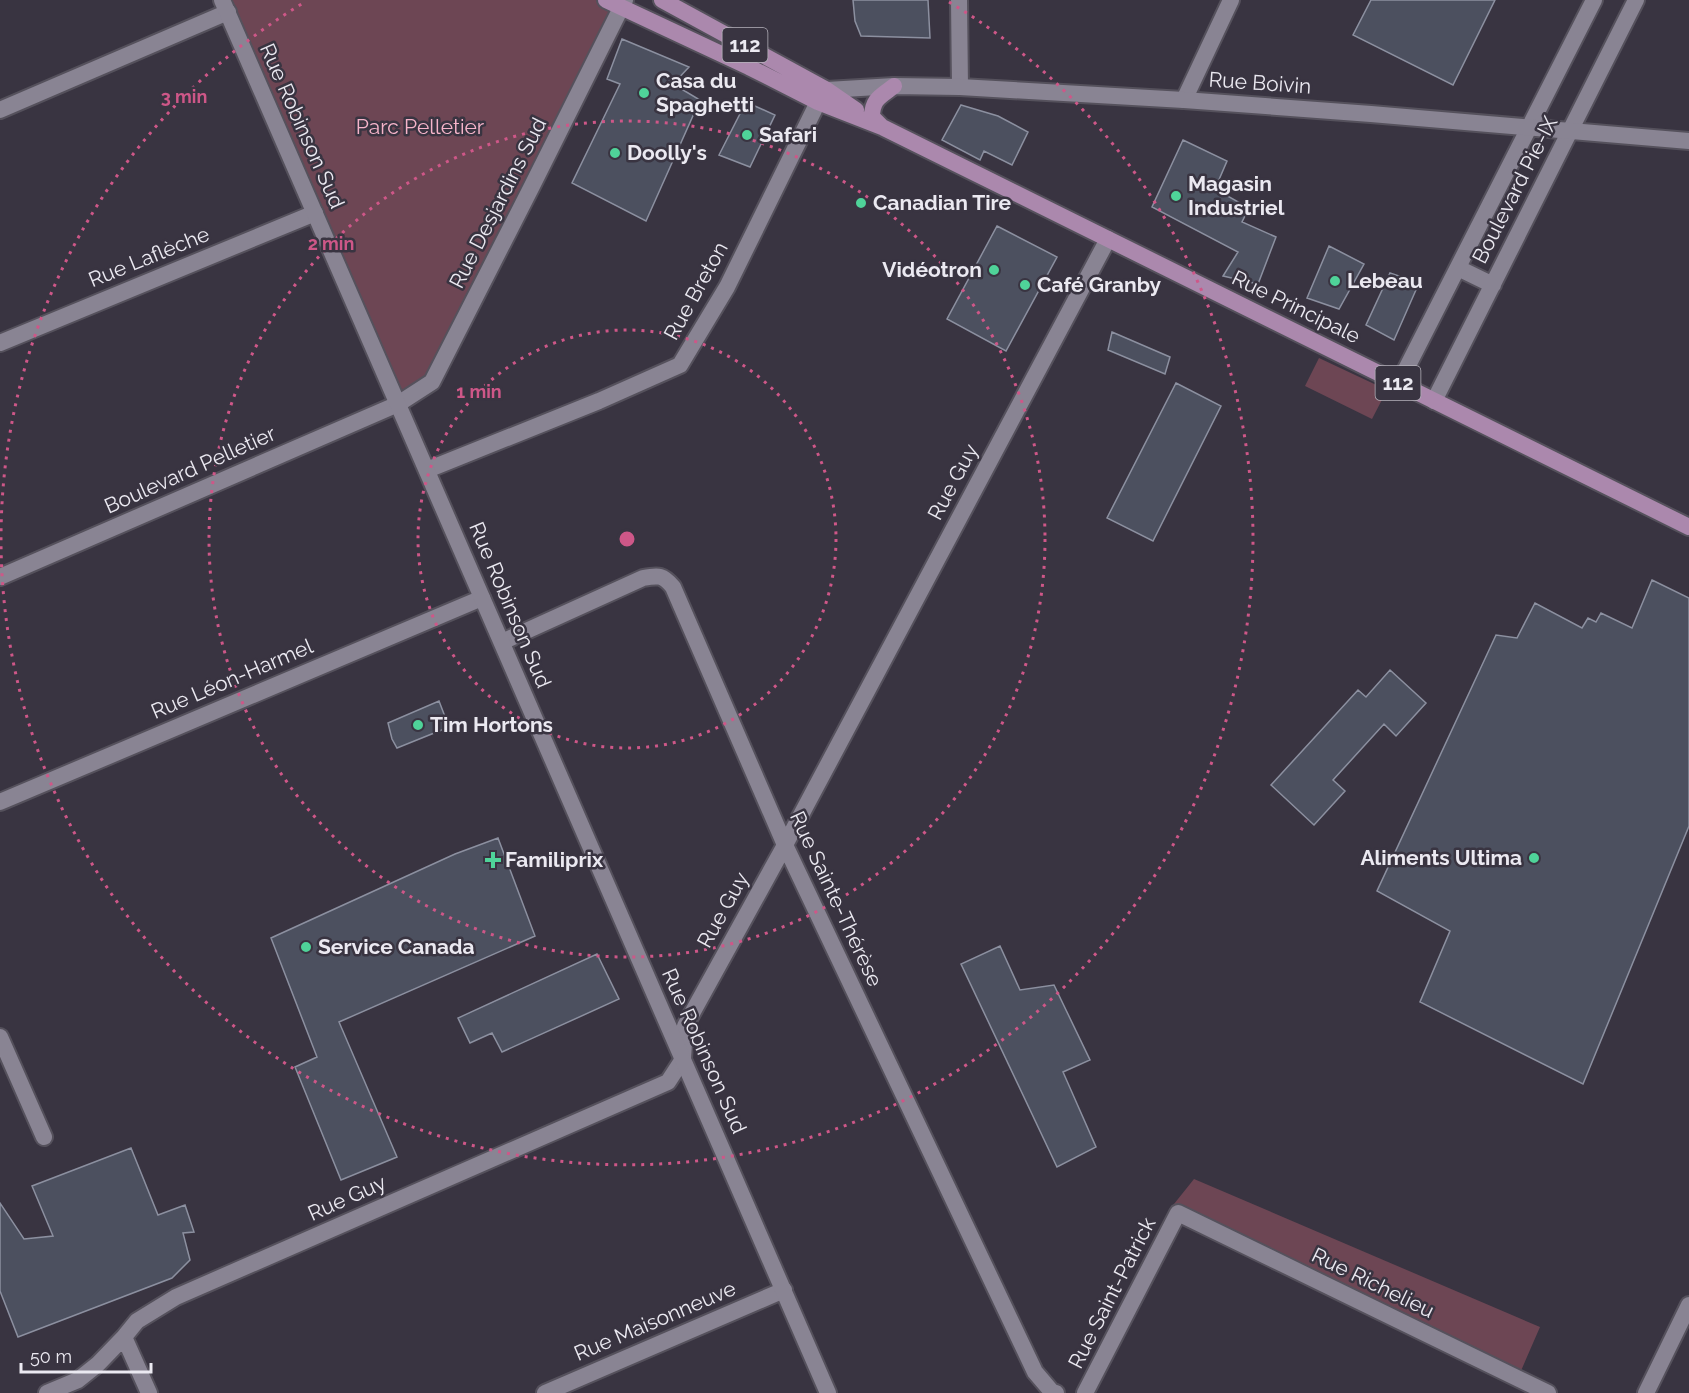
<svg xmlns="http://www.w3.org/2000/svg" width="1689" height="1393" viewBox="0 0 1689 1393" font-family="Raleway,sans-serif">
	<rect width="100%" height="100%" fill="#393441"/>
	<path fill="#6d4654" d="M230 0H606L621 7 432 382 398 404Z
		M1319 358 1387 390 1372 419 1305 386Z
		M1194 1179 1540 1327 1517 1380 1170 1209Z"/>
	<path fill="#4c505f" stroke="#8c90a0" stroke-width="1.5" d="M853 0H928L930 38 861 36 855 21Z
		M1371 0H1495L1453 85 1353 35Z
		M622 39 689 67 673 84 700 100 646 221 572 183 620 84 607 79Z
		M746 102 775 115 750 167 719 155Z
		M961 105 998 116 1028 132 1012 165 984 151 980 160 942 140Z
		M1183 140 1227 161 1215 189 1249 208 1242 222 1276 237 1258 284 1223 276 1238 252 1152 207Z
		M997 226 1057 257 1006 351 947 319Z
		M1329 246 1364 264 1339 309 1307 298Z
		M1390 273 1419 283 1394 340 1366 325Z
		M1112 332 1170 357 1165 374 1108 350Z
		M1176 383 1221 406 1153 541 1107 518Z
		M1652 580 1689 598V826L1583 1084 1420 1002 1450 931 1377 891 1496 635 1517 638 1535 603 1582 628 1588 618 1596 622 1601 613 1632 628Z
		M1390 670 1426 703 1396 736 1384 724 1333 780 1345 791 1314 825 1271 785 1358 690 1366 697Z
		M439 701 449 727 397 748 392 739 388 723Z
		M498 838 535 936 339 1022 397 1157 341 1180 295 1067 317 1057 271 938 455 854Z
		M1000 946 1020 990 1054 985 1090 1060 1063 1072 1096 1147 1057 1167 961 964Z
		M597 954 619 999 502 1052 492 1033 470 1043 458 1018Z
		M131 1148 158 1215 185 1205 194 1232 183 1233 190 1260 172 1278 18 1337 0 1291V1203L24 1239 53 1236 32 1186Z"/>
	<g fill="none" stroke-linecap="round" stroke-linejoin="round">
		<defs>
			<path id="minor" d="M959 0 960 87
				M1184 100 1231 0
				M0 110 228 12
				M1458 268 1493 285
				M0 343 315 213
				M1399 383 1594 0
				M1434 401 1636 0
				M427 470 599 401 680 365 727 287 818 102 826 92
				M0 577 398 404 432 382 532 186 625 0
				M502 642 643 578C659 575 663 575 673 587L785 845 1035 1372 1052 1392 1056 1393
				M0 802 482 598
				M0 1037 44 1137
				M124 1337 149 1393
				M47 1393 78 1380 98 1364 124 1337 137 1321 176 1297 668 1082 683 1059 685 1026 785 845 1108 239
				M545 1393 784 1290
				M1085 1393 1178 1213 1548 1393
				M1646 1393 1689 1305"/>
			<path id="tertiary" d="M222 0 828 1393
				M827 90 894 86 960 87 1184 100 1371 114 1689 141"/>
			<path id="primary" d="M606 0 749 67 818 102 882 127 1689 527
				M662 0 827 90 856 110
				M882 127 872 117C872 99 881 96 894 86"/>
		</defs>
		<use href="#minor" stroke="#55515c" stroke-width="20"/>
		<use href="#tertiary" stroke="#55515c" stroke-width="20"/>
		<use href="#primary" stroke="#55515c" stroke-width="20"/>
		<use href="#minor" stroke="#898493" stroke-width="16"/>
		<use href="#tertiary" stroke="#898493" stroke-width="16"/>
		<use href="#primary" stroke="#ab88ad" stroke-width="16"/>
	</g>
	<g fill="none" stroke="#ce5788" stroke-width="3" stroke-dasharray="3 6">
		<circle cx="627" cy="539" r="209"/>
		<circle cx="627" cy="539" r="418"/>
		<path d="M949 2A626 626 0 1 1 305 2"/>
	</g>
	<g fill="#4fd399" stroke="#393441" stroke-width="2">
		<circle cx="644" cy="93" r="6"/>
		<circle cx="747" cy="135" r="6"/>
		<circle cx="615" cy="153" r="6"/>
		<circle cx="1176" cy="196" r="6"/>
		<circle cx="861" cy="203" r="6"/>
		<circle cx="994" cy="270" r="6"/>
		<circle cx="1335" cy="281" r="6"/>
		<circle cx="1025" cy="285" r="6"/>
		<circle cx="418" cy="725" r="6"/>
		<circle cx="1534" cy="858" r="6"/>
		<path d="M490 851h6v6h6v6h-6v6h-6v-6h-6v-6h6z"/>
		<circle cx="306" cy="947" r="6"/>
	</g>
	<g text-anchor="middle" stroke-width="5" stroke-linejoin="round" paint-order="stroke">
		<g fill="#393441" stroke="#b6b3bc" stroke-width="1.5">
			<rect x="722.5" y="28" width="45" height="34" rx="4.5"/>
			<rect x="1375.5" y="366" width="45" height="34" rx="4.5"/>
		</g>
		<g font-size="20" font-weight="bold" fill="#ebe9f1">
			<text x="745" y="52">112</text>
			<text x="1398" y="390">112</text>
		</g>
		<g font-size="21" font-weight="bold" fill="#ebe9f1" stroke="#393441" text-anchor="start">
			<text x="656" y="88">Casa du<tspan x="656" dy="24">Spaghetti</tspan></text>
			<text x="759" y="142">Safari</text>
			<text x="627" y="160">Doolly's</text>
			<text x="1188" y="191">Magasin<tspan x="1188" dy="24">Industriel</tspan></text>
			<text x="873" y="210">Canadian Tire</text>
			<text x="982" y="277" text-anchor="end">Vidéotron</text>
			<text x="1347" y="288">Lebeau</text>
			<text x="1037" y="292">Café Granby</text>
			<text x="430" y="732">Tim Hortons</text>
			<text x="1522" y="865" text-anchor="end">Aliments Ultima</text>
			<text x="505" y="867">Familiprix</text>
			<text x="318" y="954">Service Canada</text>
		</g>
		<g font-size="21" fill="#ebe9f1" stroke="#393441">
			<text transform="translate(1260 83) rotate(4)" y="7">Rue Boivin</text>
			<text transform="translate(302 126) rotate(66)" y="7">Rue Robinson Sud</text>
			<text transform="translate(1515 190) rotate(-63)" y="7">Boulevard Pie-IX</text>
			<text transform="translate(498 203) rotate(-63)" y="7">Rue Desjardins Sud</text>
			<text transform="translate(149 257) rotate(-22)" y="7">Rue Laflèche</text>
			<text transform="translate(696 291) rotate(-61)" y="7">Rue Breton</text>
			<text transform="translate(1296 307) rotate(26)" y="7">Rue Principale</text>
			<text transform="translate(190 470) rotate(-24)" y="7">Boulevard Pelletier</text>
			<text transform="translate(953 482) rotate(-62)" y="7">Rue Guy</text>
			<text transform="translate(510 605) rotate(67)" y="7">Rue Robinson Sud</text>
			<text transform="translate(232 679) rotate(-23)" y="7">Rue Léon-Harmel</text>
			<text transform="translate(836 899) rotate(65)" y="7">Rue Sainte-Thérèse</text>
			<text transform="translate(723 910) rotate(-61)" y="7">Rue Guy</text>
			<text transform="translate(704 1051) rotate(66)" y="7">Rue Robinson Sud</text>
			<text transform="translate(347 1198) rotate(-24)" y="7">Rue Guy</text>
			<text transform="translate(1373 1283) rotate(26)" y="7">Rue Richelieu</text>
			<text transform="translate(1112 1293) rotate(-63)" y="7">Rue Saint-Patrick</text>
			<text transform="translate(655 1321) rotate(-23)" y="7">Rue Maisonneuve</text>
		</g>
		<g font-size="21" fill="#f6b4ca" stroke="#393441">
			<text x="420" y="134">Parc Pelletier</text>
		</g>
	</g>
	<circle cx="627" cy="539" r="9" fill="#ce5788" stroke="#393441" stroke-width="3"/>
	<g font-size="18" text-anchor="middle" font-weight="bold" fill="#ce5788" stroke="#393441" stroke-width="5" stroke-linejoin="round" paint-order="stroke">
		<text x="184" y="103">3 min</text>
		<text x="331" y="250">2 min</text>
		<text x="479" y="398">1 min</text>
	</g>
	<path d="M21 1363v9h130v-9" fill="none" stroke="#ebe9f1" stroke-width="3"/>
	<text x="30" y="1363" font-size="18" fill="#ebe9f1" stroke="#393441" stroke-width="4.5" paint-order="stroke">50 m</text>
</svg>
